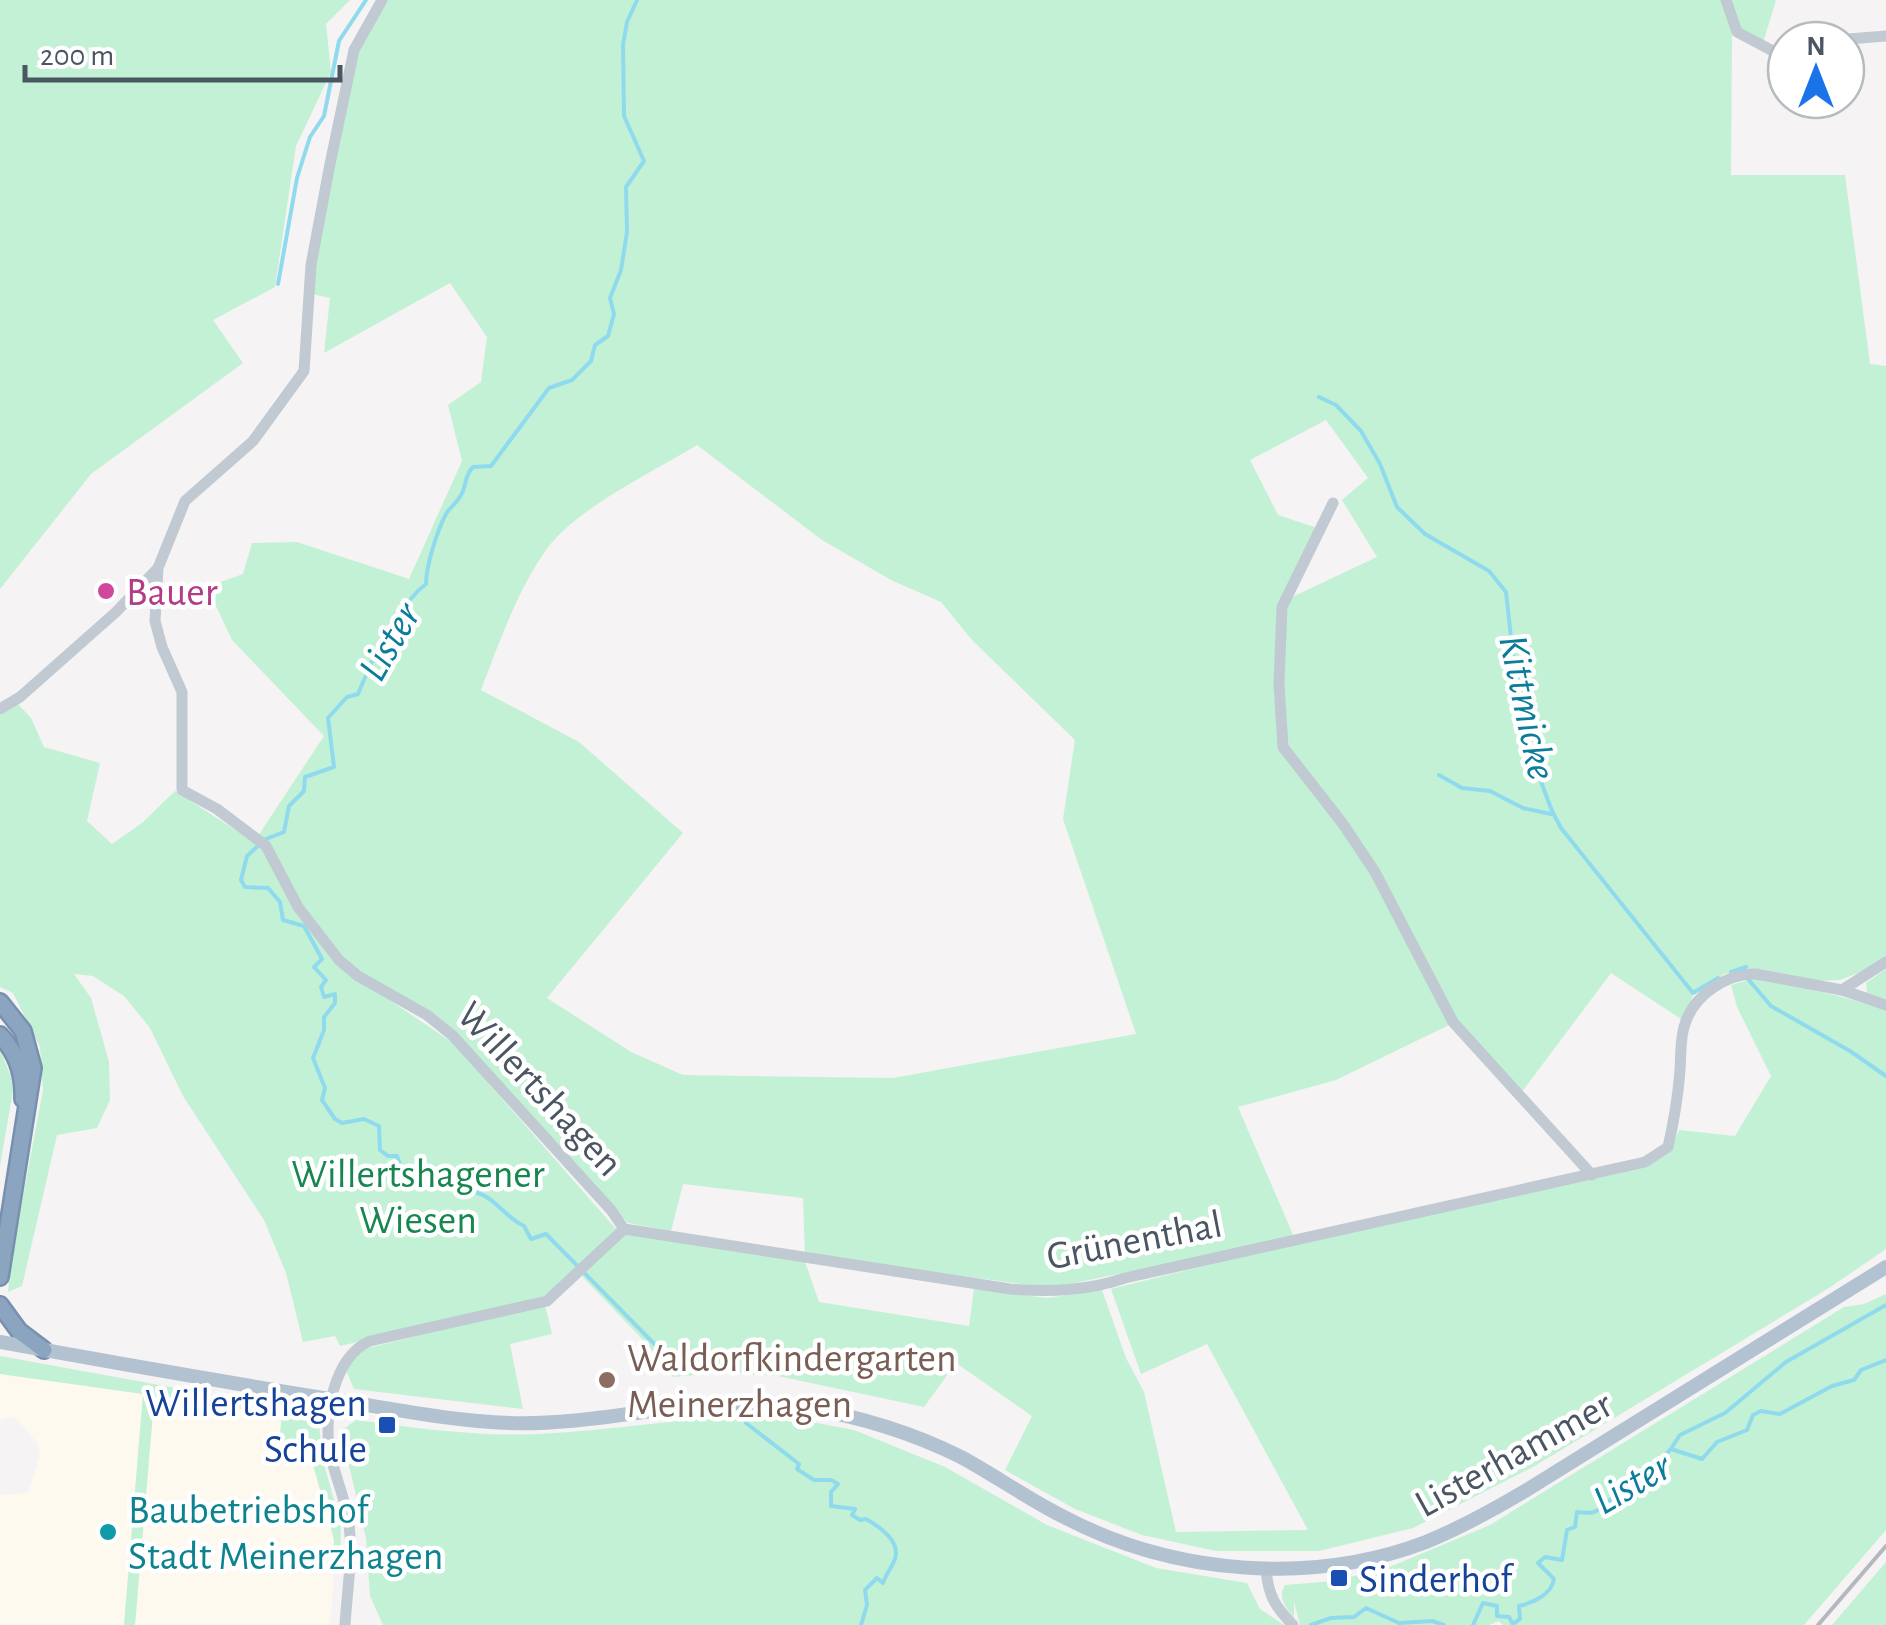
<svg xmlns="http://www.w3.org/2000/svg" width="1886" height="1625" viewBox="0 0 1886 1625" font-family="'Alegreya Sans',sans-serif">
	<rect width="100%" height="100%" fill="#f5f3f3"/>
	<path fill="#fdf9ef" d="M0 1374 143 1394 124 1625H0V1495L28 1493 40 1455 38 1444 14 1416 0 1420Z
		M154 1401 305 1415 337 1532 330 1625H135Z"/>
	<path fill="#c3f1d5" fill-rule="evenodd" d="M0 0H350L326 24 331 72 296 146 275 287 213 320 243 363 91 474 0 589Z
		M385 0H1723L1732 34 1731 175H1845L1870 364 1886 366V959L1876 966 1840 980 1817 981 1761 969 1724 974 1693 995 1684 1021 1611 973 1521 1093 1455 1021 1379 871 1288 746 1283 726 1285 612 1290 598 1377 557 1342 500 1368 478 1326 420 1250 460 1278 515 1317 528 1281 601V752L1340 826 1371 874 1451 1024 1336 1080 1238 1107 1294 1237 1051 1288 805 1255 803 1198 683 1184 671 1231 628 1223 535 1126 458 1037 357 978 453 1043 616 1229 554 1293 535 1301 340 1346 335 1336 303 1342 286 1273 264 1220 183 1096 150 1028 124 996 93 976 74 974 91 998 109 1062 110 1100 97 1128 57 1135 22 1286 8 1292 11 1261 43 1090 40 1047 13 993 0 987V715L18 704 31 718 44 747 100 763 87 821 112 844 142 823 175 791 254 842 324 736 232 640 207 587 243 574 252 543 297 542 409 579 462 461 448 405 481 382 487 337 450 283 324 353 330 298 312 294 313 266 350 77 365 31ZM697 445 822 540 891 580 941 602 972 640 1075 740 1063 819 1136 1034 893 1078 683 1075 631 1052 547 998 683 833 579 742 481 690C499 643 517 591 546 550 575 509 653 472 697 445Z
		M1728 0H1776L1763 43 1736 28Z
		M1886 969V999L1867 993 1866 983Z
		M1756 978 1839 996 1886 1010V1249L1829 1288 1533 1467 1413 1528 1319 1551H1216L1142 1535 1075 1509 1005 1470 1032 1416 956 1363 924 1407 778 1376 728 1372 673 1377 647 1344 580 1274 624 1232 804 1259 819 1302 969 1326 974 1289 1047 1298 1102 1290 1126 1358 1144 1392 1176 1532 1308 1530 1207 1344 1141 1374 1111 1289 1670 1151 1679 1130 1735 1136 1771 1076 1737 1007 1731 985Z
		M0 1049 14 1085 0 1166Z
		M1886 1294V1530L1804 1625H1503L1499 1621 1489 1625H1300L1294 1602V1618C1286 1608 1277 1597 1285 1585L1335 1581 1392 1566 1490 1525 1844 1307 1864 1304Z
		M545 1305 552 1334 510 1344 523 1409 354 1389 346 1370 353 1358 368 1348Z
		M0 1356 314 1413 319 1423 322 1457 341 1525 340 1569 332 1572 334 1540 308 1447 279 1444 282 1413 154 1401 135 1625H124L143 1394 0 1374Z
		M774 1415 854 1430 945 1467 1047 1525 1156 1568 1247 1583 1260 1609 1284 1625H383L370 1596 366 1538 341 1431 356 1420C416 1428 477 1437 538 1434 618 1430 694 1416 774 1415Z
		M1886 1562V1625H1832Z"/>
	<g fill="none" stroke-linecap="round" stroke-linejoin="round">
		<path stroke="#90daee" stroke-width="4" d="M278 284 297 178 310 137 324 116 339 41 366 0
			M1319 397 1336 405 1361 431 1380 464 1397 507 1425 534 1489 571 1506 592 1513 656 1523 691V720L1529 732 1531 755 1552 811 1561 828 1693 993 1718 978
			M1439 775 1462 788 1490 791 1523 808 1551 814
			M266 839 284 832 289 806 304 791 305 777 334 767 328 718 347 697 358 694 372 661 385 659C393 630 402 602 426 584 426 566 437 531 446 514 450 507 457 503 461 495 467 485 464 476 473 467L491 466 549 388 572 380 591 361 595 345 608 336 614 314 610 298 621 270 627 232 626 187 644 161 624 116 623 45 627 22 637 0
			M259 845 247 856 241 880 245 887 268 888 280 902 283 920 304 926 322 959 314 967 326 980 321 987 324 997 335 994V1003L324 1017V1030L313 1058 325 1088 322 1100 335 1119 342 1123 364 1119 379 1126 380 1150 388 1156H397L401 1167H417L424 1181 437 1180 447 1188 453 1178 466 1191C494 1192 502 1216 524 1226L531 1239 546 1234 681 1371
			M1731 972 1746 967
			M1748 979 1771 1006 1850 1051 1886 1076
			M746 1423 799 1464 797 1469 814 1480H831L838 1484 831 1492V1506L855 1509 852 1515 860 1520 866 1519C880 1527 901 1541 895 1559 892 1567 886 1574 883 1583L877 1578 865 1590 867 1605 861 1625
			M1672 1447 1680 1435 1725 1413 1786 1362 1886 1305
			M1311 1625 1331 1618 1354 1617 1366 1608 1399 1623 1432 1621 1444 1625
			M1473 1625 1483 1603 1497 1606V1616L1509 1617 1513 1624 1520 1619 1519 1606C1533 1603 1552 1594 1554 1579L1538 1563 1545 1557 1562 1560 1567 1530 1575 1527 1577 1512C1582 1512 1588 1514 1594 1512 1600 1511 1633 1479 1637 1472L1653 1467 1671 1449 1702 1459 1717 1442 1747 1430 1753 1415 1761 1411 1780 1414 1832 1386 1854 1380 1861 1370 1886 1360"/>
		<defs>
			<path id="highway" d="M0 1002 23 1031 33 1068 0 1277
				M0 1035C17 1053 24 1075 23 1099
				M0 1305 19 1331 44 1350"/>
		</defs>
		<use href="#highway" stroke="#7690ad" stroke-width="20"/>
		<path stroke="#c1cad2" stroke-width="11" d="M1726 0 1737 32 1786 58
			M1836 40 1886 36
			M1333 503 1282 607 1279 684 1283 747 1343 824 1375 872 1453 1022 1592 1175
			M158 568 155 621 162 647 182 692V790L217 809 266 846 298 907 339 960 358 976 427 1015 453 1036 611 1210 624 1229
			M0 709 20 697 116 612 158 568 185 501 253 441 304 371 311 265 330 164 354 50 382 0
			M1842 990 1886 962
			M624 1229 1010 1289C1050 1292 1087 1291 1125 1278L1645 1162 1668 1147C1674 1121 1678 1097 1680 1070 1681 1056 1680 1037 1685 1024 1694 995 1727 973 1756 974L1842 990 1886 1005
			M1266 1569C1268 1595 1275 1607 1293 1625
			M345 1625C347 1592 353 1557 349 1524 346 1501 336 1479 331 1457 322 1420 333 1357 370 1341L547 1301 624 1229"/>
		<path stroke="#b3c2d1" stroke-width="14" d="M0 1342C109 1362 219 1381 329 1399 388 1408 450 1421 510 1423 607 1426 704 1392 802 1407 857 1416 911 1432 961 1457 996 1476 1028 1499 1064 1517 1172 1574 1311 1586 1426 1542 1460 1528 1493 1510 1525 1491L1886 1267"/>
		<use href="#highway" stroke="#8ba5c1" stroke-width="15"/>
		<path stroke="#b5b8bd" stroke-width="4" d="M1818 1625 1886 1546"/>
	</g>
	<circle fill="#d1479c" stroke="#fff" stroke-width="4" cx="106" cy="591" r="10"/>
	<circle fill="#8d6e63" stroke="#fff" stroke-width="4" cx="607" cy="1380" r="10"/>
	<g fill="#1a4fb4" stroke="#fff" stroke-width="4">
		<rect x="377" y="1415" width="20" height="20" rx="5"/>
		<rect x="1329" y="1568" width="20" height="20" rx="5"/>
	</g>
	<circle fill="#0f9aa8" stroke="#fff" stroke-width="4" cx="108" cy="1532" r="10"/>
	<g text-anchor="middle" stroke-width="9" stroke-linejoin="round" paint-order="stroke">
		<g font-size="40" fill="#b23c85" stroke="#fff" text-anchor="start">
			<text x="126" y="605">Bauer</text>
		</g>
		<g font-size="40" fill="#4a5661" stroke="#fff">
			<text transform="translate(541 1088) rotate(47)" y="14">Willertshagen</text>
			<text transform="translate(1134 1239) rotate(-11)" y="14">Grünenthal</text>
			<text transform="translate(1513 1453) rotate(-29)" y="14">Listerhammer</text>
		</g>
		<g font-size="40" fill="#17864f" stroke="#fff">
			<text x="418" y="1187">Willertshagener<tspan x="418" dy="46">Wiesen</tspan></text>
		</g>
		<g font-size="40" fill="#785e54" stroke="#fff" text-anchor="start">
			<text x="627" y="1371">Waldorfkindergarten<tspan x="627" dy="46">Meinerzhagen</tspan></text>
		</g>
		<g font-size="40" fill="#164399" stroke="#fff" text-anchor="end">
			<text x="367" y="1416">Willertshagen<tspan x="367" dy="46">Schule</tspan></text>
			<text x="1359" y="1592" text-anchor="start">Sinderhof</text>
		</g>
		<g font-size="40" fill="#0d838f" stroke="#fff" text-anchor="start">
			<text x="128" y="1523">Baubetriebshof<tspan x="128" dy="46">Stadt Meinerzhagen</tspan></text>
		</g>
		<g font-size="42" font-style="italic" fill="#0c7c9b" stroke="#fff">
			<text transform="translate(388 641) rotate(-60)" y="15">Lister</text>
			<text transform="translate(1529 707) rotate(78)" y="15">Kittmicke</text>
			<text transform="translate(1631 1482) rotate(-30)" y="15">Lister</text>
		</g>
	</g>
	<g transform="translate(1816 70)"><circle r="48" fill="#ffffff" stroke="#b7bbc0" stroke-width="2.5"/>
	<path d="M0-8L18 38L0 25L-18 38Z" fill="#1a73e8"/>
	<text y="-15" font-size="28" font-weight="bold" text-anchor="middle" fill="#4a5661">N</text>
	</g>
	<path d="M25 65v15h315v-15" fill="none" stroke="#4a5661" stroke-width="5"/>
	<text x="40" y="65" font-size="30" fill="#4a5661" stroke="#ffffff" stroke-width="8" paint-order="stroke">200 m</text>
</svg>
